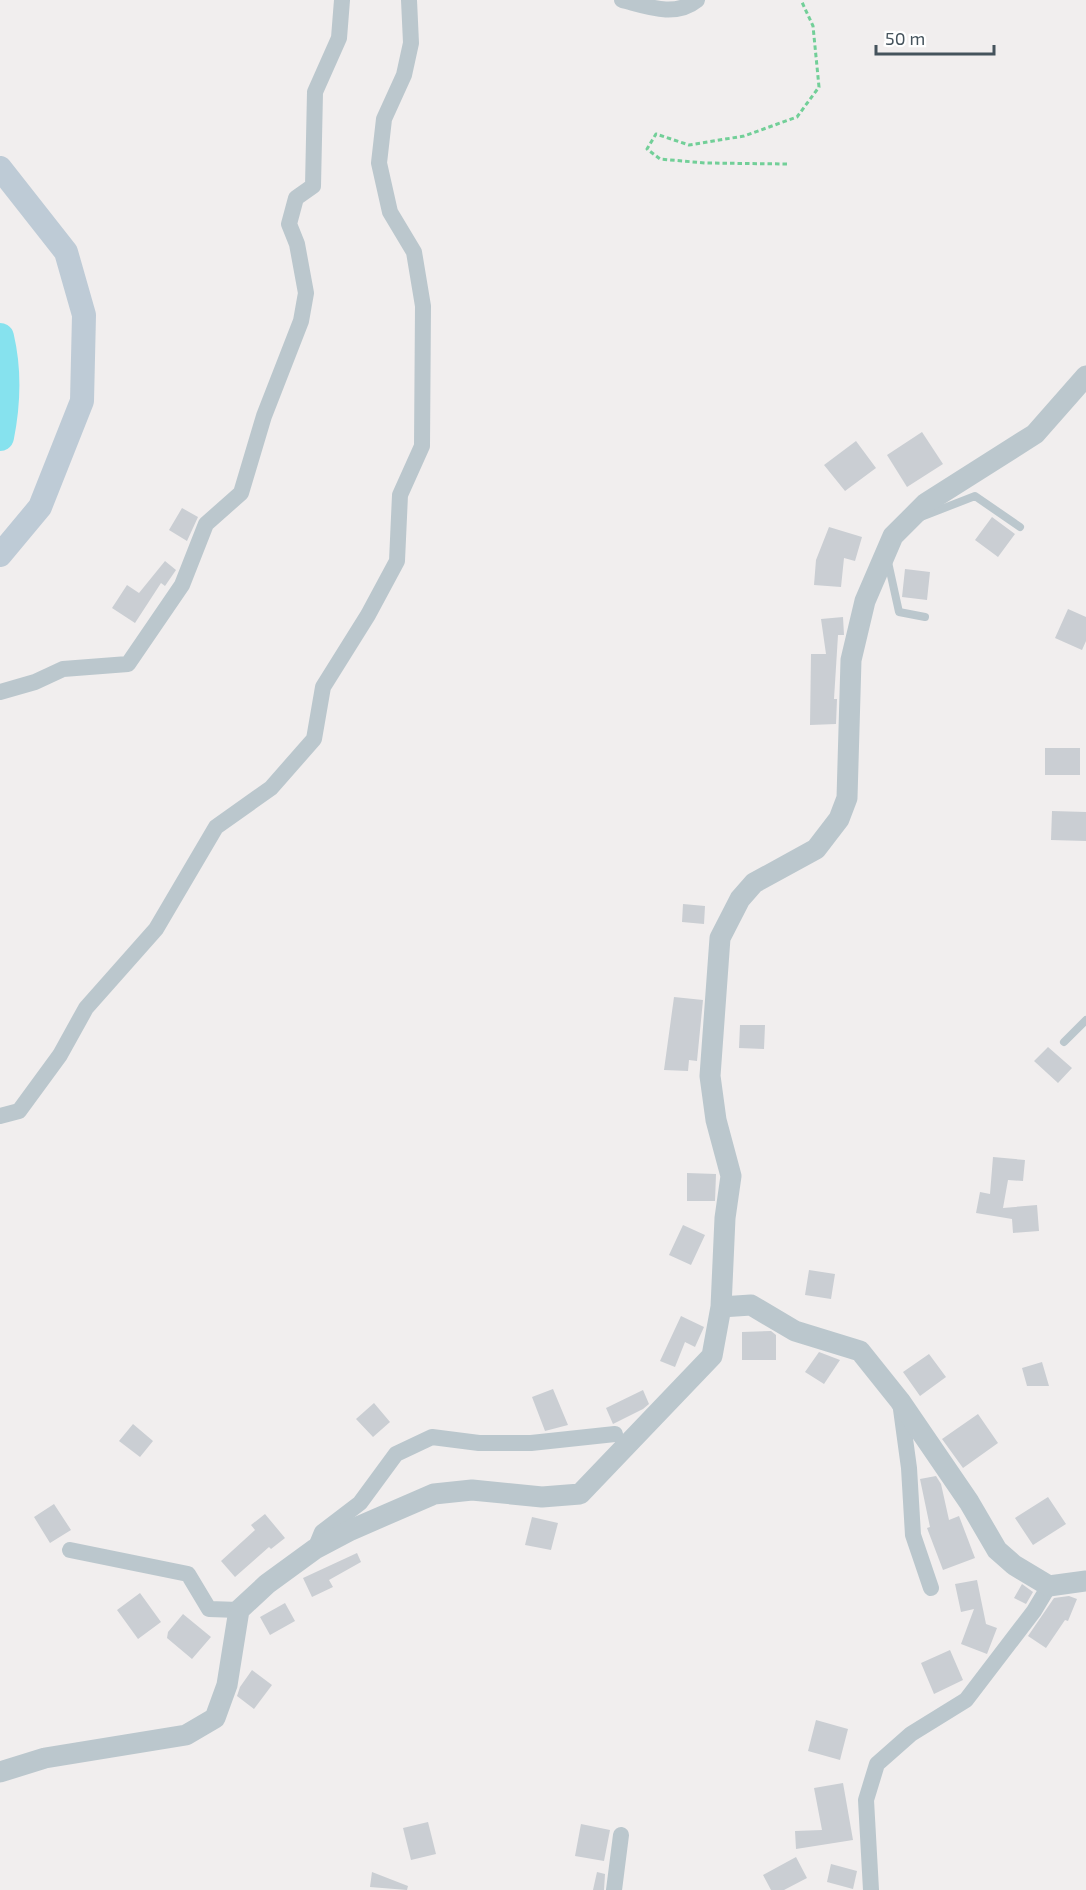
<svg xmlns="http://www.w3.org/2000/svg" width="1086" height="1890" viewBox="0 0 1086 1890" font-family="'Exo 2',sans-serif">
	<rect width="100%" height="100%" fill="#f1eeee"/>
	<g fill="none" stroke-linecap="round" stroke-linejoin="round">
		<path stroke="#86e2ee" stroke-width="28" d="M0 337C8 371 7 402 0 437"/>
	</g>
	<path fill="#caced3" d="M922 432 943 464 907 487 887 455Z
		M856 441 876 468 845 491 824 465Z
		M182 508 198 517 187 541 169 530Z
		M992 517 1015 534 998 557 975 540Z
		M829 527 862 537 855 561 844 558 841 587 814 585 816 560Z
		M165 561 176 570 165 586 161 583 135 623 112 608 127 585 139 593Z
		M905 569 930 572 927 600 902 597Z
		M1068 609 1086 617V641L1082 650 1055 638Z
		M843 617 844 635H838L834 699H837L836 724 810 725 811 654H826L821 619Z
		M1045 748H1080V775H1045Z
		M1052 811 1086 812V841L1051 840Z
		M683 904 705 906 704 924 682 922Z
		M674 997 703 1000 697 1061 689 1060 688 1071 664 1070Z
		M740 1025H765L764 1049 739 1048Z
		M1048 1047 1072 1068 1058 1083 1034 1061Z
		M993 1157 1025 1160 1023 1181 1008 1180 1003 1208 1037 1205 1039 1231 1013 1233 1012 1219 976 1213 980 1192 990 1194Z
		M687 1173 716 1174 715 1201H687Z
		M683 1225 705 1235 691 1265 669 1255Z
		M809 1270 835 1274 831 1299 805 1295Z
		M681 1316 704 1327 695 1347 685 1342 675 1367 660 1361Z
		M771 1331 776 1335V1360H742V1332Z
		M819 1352 840 1360 824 1384 805 1372Z
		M929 1354 946 1377 920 1396 903 1372Z
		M1042 1362 1049 1386H1027L1022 1368Z
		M553 1389 568 1425 545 1431 532 1397Z
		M643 1390 649 1404 643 1409 613 1424 606 1408Z
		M374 1403 390 1422 373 1437 356 1419Z
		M978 1414 998 1443 963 1468 942 1439Z
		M133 1424 153 1441 140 1457 119 1441Z
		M936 1476 941 1484 949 1520 959 1516 975 1558 943 1570 927 1528 930 1527 920 1479Z
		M1048 1497 1066 1524 1033 1545 1015 1518Z
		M54 1504 71 1530 50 1543 34 1517Z
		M265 1514 285 1538 271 1549 269 1547 235 1577 221 1561 255 1530 251 1525Z
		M532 1517 558 1523 551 1550 525 1545Z
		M357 1553 361 1562 329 1580 333 1587 312 1597 303 1578Z
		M977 1580 986 1624 997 1628 987 1654 961 1644 974 1609 961 1612 955 1584Z
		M1022 1584 1033 1592 1026 1604 1014 1598Z
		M140 1593 161 1622 138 1639 117 1610Z
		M1069 1596 1077 1599 1068 1621 1065 1620 1046 1648 1028 1636 1054 1598Z
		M285 1603 295 1621 270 1635 260 1617Z
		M183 1614 211 1637 192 1659 167 1638 168 1632Z
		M950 1650 963 1680 934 1694 921 1663Z
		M252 1670 272 1685 254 1709 237 1696 240 1687Z
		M816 1720 848 1729 840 1760 808 1751Z
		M843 1783 853 1840 796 1849 795 1831 822 1830 814 1788Z
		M428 1822 436 1854 411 1860 403 1828Z
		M581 1824 610 1830 604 1861 575 1856Z
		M796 1857 807 1878 784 1890H771L763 1875Z
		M831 1864 857 1871 853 1889 827 1882Z
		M372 1872 408 1886 407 1890 370 1887Z
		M597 1872 605 1874 604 1890H593Z"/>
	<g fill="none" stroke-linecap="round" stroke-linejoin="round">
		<path stroke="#72cf98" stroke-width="3" stroke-dasharray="4.5 3" stroke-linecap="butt" d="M787 164 705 163 660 159 647 149 656 134 689 145 744 136 797 117 819 87 813 26 801 0"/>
		<path stroke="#bbc7cd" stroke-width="8" d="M921 517 975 496 1020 527
			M888 562 899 612 925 617
			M1064 1042 1086 1020"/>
		<path stroke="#bbc7cd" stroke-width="16" d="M622 0C646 6 675 18 697 0
			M0 692 35 682 63 669 128 664 182 585 206 524 241 493 264 416 301 321 306 293 297 244 289 224 296 198 313 186 315 92 339 38 342 0
			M0 1116 19 1111 60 1055 86 1008 156 929 216 827 271 788 314 739 323 687 368 615 397 561 400 495 422 446 423 306 414 252 390 212 379 163 384 119 404 75 411 43 409 0
			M900 1402 909 1468 913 1535 931 1588
			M315 1549 322 1532 360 1503 396 1454 432 1437 479 1443H531L615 1434
			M70 1550 188 1574 209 1609 239 1610
			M614 1890 621 1835
			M871 1890 866 1800 877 1764 911 1734 966 1700 1034 1611 1049 1586"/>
		<path stroke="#bbc7cd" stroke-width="21" d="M721 1307 751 1305 795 1331 860 1351 900 1401 969 1502 997 1550 1014 1565 1049 1586 1086 1581
			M0 1772 45 1758 186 1735 215 1718 227 1685 239 1610 267 1584 315 1549 351 1530 434 1494 472 1490 542 1497 580 1494 712 1356 721 1307 725 1218 731 1176 716 1120 710 1076 720 938 740 899 754 883 816 849 839 819 847 798 851 660 865 601 893 536 926 503 1035 434 1086 376"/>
		<path stroke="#becbd6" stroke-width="24" d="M0 168 66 252 84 315 82 401 40 507 0 555"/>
	</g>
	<path d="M876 45v9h118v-9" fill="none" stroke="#45535c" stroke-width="3"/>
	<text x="885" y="45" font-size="18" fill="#45535c" stroke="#ffffff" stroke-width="4.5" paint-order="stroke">50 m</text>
</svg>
